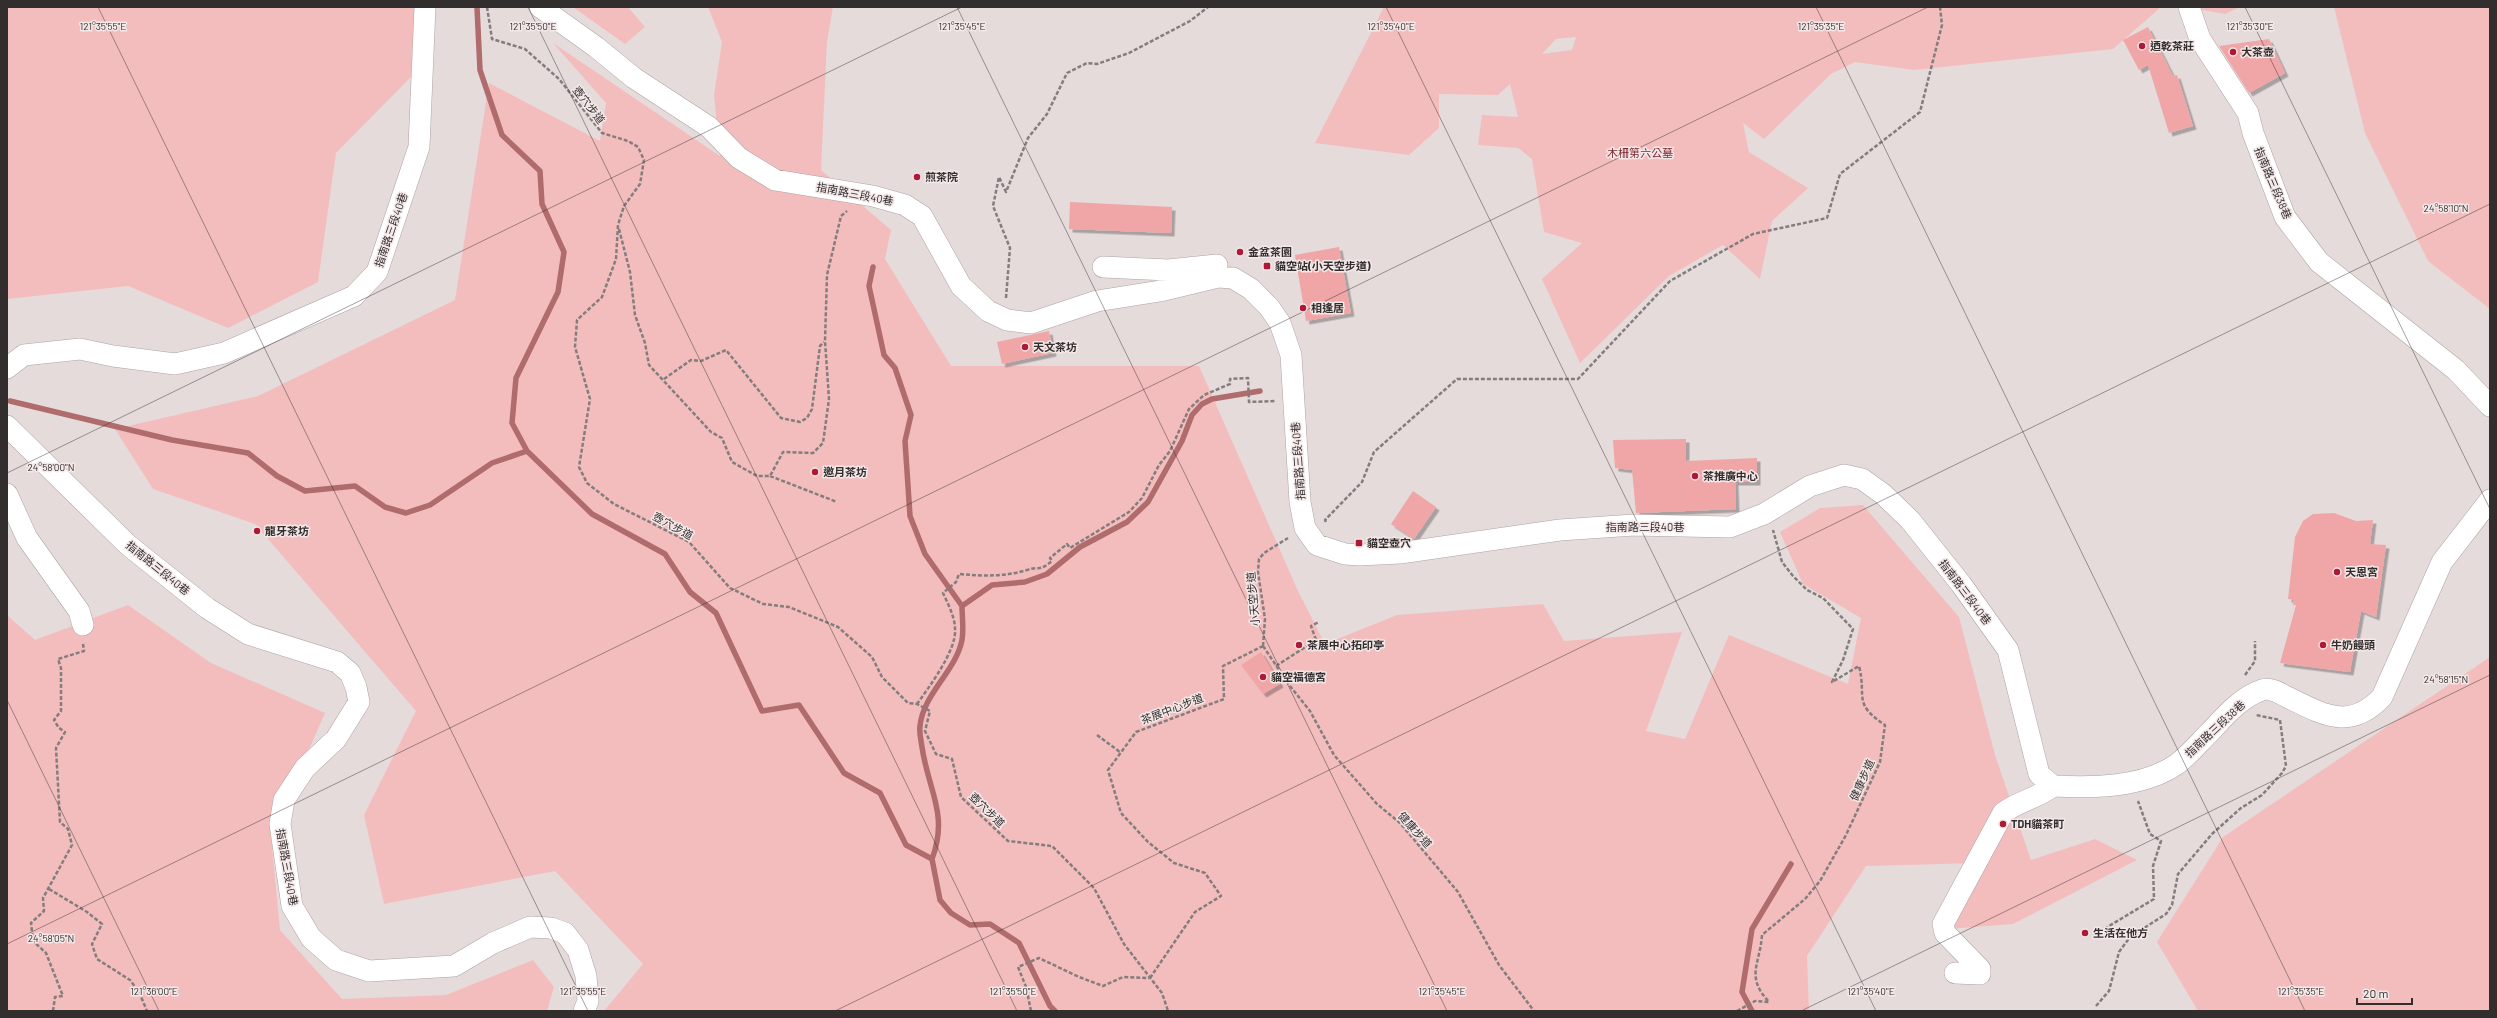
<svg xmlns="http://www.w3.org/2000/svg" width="2497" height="1018" viewBox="0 0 2497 1018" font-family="Barlow,'Noto Sans TC',sans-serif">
	<defs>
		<filter id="shadow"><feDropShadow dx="3.5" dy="3.5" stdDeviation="0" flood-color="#0004"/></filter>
	</defs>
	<rect width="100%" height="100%" fill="#e6dbdb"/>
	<path fill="#f4bdbd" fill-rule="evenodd" d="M7 7H415L411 77 336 153 318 282 228 328 128 286 7 299Z
		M573 7H628L645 27 625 44Z
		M708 7H833L827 42 821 170 891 230 885 259 951 366H1199L1298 591 1325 644 1397 615 1543 604 1564 641 1682 632 1646 731 1685 739 1729 635 1848 684 1861 618 1803 584 1780 532 1820 508 1863 505 1959 617 1995 755 2031 860 2095 839 2137 860 2013 924 1947 929 1980 863 1866 866 1807 956 1809 1011H604L643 964 555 871 384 904 364 815 416 711 255 524 153 489 115 429 258 396 455 300 489 83 600 141 606 103 553 43 720 156 714 95 722 42Z
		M1384 7H2161L2113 49 1914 70 1855 62 1831 74 1764 139 1743 123 1749 152 1808 188 1772 221 1760 279 1723 245 1669 276 1580 363 1542 279 1582 243 1544 232 1532 159 1518 148 1478 145 1482 115 1518 117 1510 84 1498 95 1439 94V128L1409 155 1315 143ZM1576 37 1572 50 1542 54 1556 39Z
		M2186 7H2240L2225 14Z
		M2334 7H2490V309L2428 261 2365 133Z
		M128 605 211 663 325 713 271 836 280 930 342 999 446 995 533 960 554 987 547 1011H7V615L35 640Z
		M2490 657V1011H2198L2157 942 2223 837Z"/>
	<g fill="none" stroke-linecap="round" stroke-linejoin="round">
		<path stroke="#b06b6c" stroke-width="5.5" d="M477 7 480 70 502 135 540 171 542 204 564 252 558 292 516 378 512 423 527 451 592 514 665 554 690 592 716 613 762 711 799 705 844 773 880 793 906 845 932 859 940 900 951 913 970 925 990 924 1019 943 1050 1006 1055 1011
			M873 267 869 286 884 355 895 368 911 415 905 441 910 516 925 554 962 606
			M10 401 172 440 248 453 277 476 305 491 355 486 385 507 406 513 430 505 492 463 527 451
			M932 859C949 814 928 790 922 747 921 740 919 733 920 726 923 694 956 671 962 640 964 629 962 617 962 606L992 585 1025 582 1047 574 1080 547 1127 522 1148 502 1182 441 1192 415 1202 404 1212 399 1260 391
			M1752 1011 1742 992 1752 929 1791 864"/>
	</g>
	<path fill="#f0a6a7" filter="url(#shadow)" d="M2148 27 2173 76 2177 75 2193 126 2169 133 2148 65 2139 70 2123 40Z
		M2269 39 2285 73 2249 93 2219 46Z
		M1070 202 1172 207 1171 233 1069 229Z
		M1339 247 1351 313 1306 321 1295 255Z
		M1049 331 1053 353 1002 364 997 342Z
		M1686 439V461L1757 458V482H1735L1736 509 1636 513 1632 470 1615 468 1613 440Z
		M1413 491 1436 507 1414 539 1391 524Z
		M2334 513 2356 521 2373 520 2370 544 2386 545 2376 617 2361 611 2350 672 2280 663 2296 605H2293L2294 600 2288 599 2295 537 2303 521 2313 514Z
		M1261 652 1280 684 1263 694 1241 665Z"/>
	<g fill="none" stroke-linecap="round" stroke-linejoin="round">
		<defs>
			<path id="minor" d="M540 7 596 47 634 78 709 127 739 158 775 180 873 196 905 205 922 216 961 286 988 311 1007 320 1031 323 1097 301 1160 291 1218 277 1233 278 1251 289 1269 307 1280 323 1291 355 1300 502 1305 528 1317 545 1345 554 1360 555 1400 553 1560 530 1634 525 1730 527 1764 514 1810 486 1844 475 1862 479 1883 494 1910 520 1961 584 2008 650 2039 774 2053 786
				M2189 7 2200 39 2248 113 2253 133 2285 217 2319 262 2456 370 2490 406
				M1103 267 1168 270 1217 265
				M7 368 24 355 80 349 113 356 175 364 224 353 354 296 377 272 419 147 425 7
				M7 426 128 545 207 608 248 634 337 662 350 673 356 687 359 702 336 739 305 768 284 800 280 824 292 906 311 938 336 960 369 971 454 966 493 943 530 927 551 928 565 933 578 950 586 976 588 1001 584 1011
				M7 494 27 538 79 611 83 625
				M2053 786C2092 788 2143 788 2177 764 2189 755 2199 743 2210 732 2224 717 2241 697 2262 690 2270 687 2280 693 2287 697 2324 715 2350 731 2382 697L2442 562 2490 500
				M1955 973 1980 974V969L1945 933 1943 924 2003 813C2019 801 2038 798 2053 786"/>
		</defs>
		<use href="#minor" stroke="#ada3a2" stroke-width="22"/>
		<path stroke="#847d7d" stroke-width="2.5" stroke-dasharray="4 2" stroke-linecap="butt" d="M487 7 492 39 525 49 559 79 602 133 628 141 638 147 644 160 640 184 624 206 618 225 616 259 602 297 577 320 575 347 590 399 579 467 587 483 614 504 689 542 730 588 763 604 789 607 838 627 872 657 882 677 908 703 917 704 930 711 925 731 936 754 952 759 961 797 1008 841 1052 846 1094 888 1124 944 1162 993 1168 1011
			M2161 51 2185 50
			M619 229 630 272 635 315 645 343 649 365 711 432 722 438 732 462 757 476H770L783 452 813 453 823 443 829 399 825 341 827 275 841 216 847 211
			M1006 298 1010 248 993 206 999 177 1006 192 1028 138 1047 114 1067 73 1087 63 1097 64 1129 53 1190 21 1208 7
			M664 379 691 360 701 361 726 350 781 418 800 422 807 418 812 409 820 346 824 342
			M770 476 837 502
			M1326 522 1325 520 1362 482 1374 452 1457 379H1578L1670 281 1753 234 1827 218 1840 174 1920 112 1942 25 1940 7
			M1263 646 1290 686 1310 711 1334 755 1377 804 1400 823 1458 892 1499 965 1534 1011
			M1263 646 1265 619 1258 572 1259 559 1264 553 1288 538
			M1276 666 1316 640 1311 626 1319 622
			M2245 675 2255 661V641
			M917 704C929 687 957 650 955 629 955 617 948 604 943 593L956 582 959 574C983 576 1004 577 1027 570 1041 565 1037 573 1052 561L1050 558 1067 544 1070 548 1129 512 1142 498 1159 465 1170 451 1189 409 1204 395 1230 384V379L1248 378 1249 402 1276 401
			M1097 735 1120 752
			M49 889 87 912 102 924 92 944 97 959 130 980 139 992 147 1011
			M2094 935 2154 899 2153 866 2161 841 2150 834 2138 801
			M1150 978 1195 912 1221 896 1205 873 1174 863 1148 842 1121 813 1108 770 1136 732 1224 699 1223 666 1263 646
			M2096 1006 2109 991 2119 952 2130 937 2166 914 2172 905 2178 874 2212 834 2241 808 2262 795 2282 773 2286 766 2280 720 2256 715
			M53 1011 55 997 63 996 46 953 33 941 31 923 44 911 43 898 72 845 68 829 60 822 56 748 65 732 59 728 54 720 61 711V668L58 659 84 651 83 644
			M1031 1011 1026 987 1018 967 1039 958 1079 977 1103 986 1123 977 1149 978
			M1737 1011 1755 1001 1769 1002C1745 976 1760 965 1762 935L1805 899 1820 881 1846 835 1880 762 1885 725C1852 703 1867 698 1859 666L1832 682 1843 660 1853 629 1823 598 1807 590 1793 576 1782 562 1773 530"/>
		<use href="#minor" stroke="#fff" stroke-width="21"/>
	</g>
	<path fill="none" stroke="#322e2e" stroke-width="1" stroke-opacity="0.45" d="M98 7 588 1011M528 7 1017 1011M957 7 1447 1011M1386 7 1876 1011M1816 7 2305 1011M2245 7 2490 509M7 473 962 7M7 700 159 1011M7 944 1928 7M835 1011 2490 204M1801 1011 2490 675"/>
	<g fill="#ae1a35" stroke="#f4e8e8" stroke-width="1.5">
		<circle cx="2142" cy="46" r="4"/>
		<circle cx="2233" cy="52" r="4"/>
		<circle cx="917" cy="177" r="4"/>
		<circle cx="1240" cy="252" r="4"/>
		<rect x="1263" y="262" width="8" height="8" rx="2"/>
		<circle cx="1303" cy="308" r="4"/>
		<circle cx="1025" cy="347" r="4"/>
		<circle cx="815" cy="472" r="4"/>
		<circle cx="1695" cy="476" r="4"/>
		<circle cx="257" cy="531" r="4"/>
		<rect x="1355" y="539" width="8" height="8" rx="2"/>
		<circle cx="2337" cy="572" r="4"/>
		<circle cx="1299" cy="645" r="4"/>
		<circle cx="2323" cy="645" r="4"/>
		<circle cx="1263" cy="677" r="4"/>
		<circle cx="2003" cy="824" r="4"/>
		<circle cx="2085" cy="933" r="4"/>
	</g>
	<g text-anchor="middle" stroke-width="3" stroke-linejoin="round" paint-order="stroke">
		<g font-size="11" font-weight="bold" fill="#322e2e" stroke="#f4e8e8" text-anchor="start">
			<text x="2150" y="50">迺乾茶莊</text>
			<text x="2241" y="56">大茶壺</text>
			<text x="925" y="181">煎茶院</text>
			<text x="1248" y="256">金盆茶園</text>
			<text x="1275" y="270">貓空站(小天空步道)</text>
			<text x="1311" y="312">相逢居</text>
			<text x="1033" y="351">天文茶坊</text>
			<text x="823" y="476">邀月茶坊</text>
			<text x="1703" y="480">茶推廣中心</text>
			<text x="265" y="535">龍牙茶坊</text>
			<text x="1367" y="547">貓空壺穴</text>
			<text x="2345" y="576">天恩宮</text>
			<text x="1307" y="649">茶展中心拓印亭</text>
			<text x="2331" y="649">牛奶饅頭</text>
			<text x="1271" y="681">貓空福德宮</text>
			<text x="2011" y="828">TDH貓茶町</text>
			<text x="2093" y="937">生活在他方</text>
		</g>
		<g font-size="11" fill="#322e2e" stroke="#f4e8e8">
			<text transform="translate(589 105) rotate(52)" y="4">壺穴步道</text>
			<text transform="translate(2273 183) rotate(67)" y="4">指南路三段38巷</text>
			<text transform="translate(855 194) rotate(11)" y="4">指南路三段40巷</text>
			<text transform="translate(391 230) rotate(-71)" y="4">指南路三段40巷</text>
			<text transform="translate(1298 461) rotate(-94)" y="4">指南路三段40巷</text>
			<text transform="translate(673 526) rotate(29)" y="4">壺穴步道</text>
			<text x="1645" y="531">指南路三段40巷</text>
			<text transform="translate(158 568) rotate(39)" y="4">指南路三段40巷</text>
			<text transform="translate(1965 592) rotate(53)" y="4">指南路三段40巷</text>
			<text transform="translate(1253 599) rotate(-95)" y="4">小天空步道</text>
			<text transform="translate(1172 709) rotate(-21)" y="4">茶展中心步道</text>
			<text transform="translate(2215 729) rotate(-43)" y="4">指南路三段38巷</text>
			<text transform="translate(1862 780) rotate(-66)" y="4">健康步道</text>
			<text transform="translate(987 810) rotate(44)" y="4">壺穴步道</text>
			<text transform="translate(1415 830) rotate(48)" y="4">健康步道</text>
			<text transform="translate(287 867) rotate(80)" y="4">指南路三段40巷</text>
		</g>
		<g font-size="11" fill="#7a252d" stroke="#f4e8e8">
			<text x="1640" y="157">木柵第六公墓</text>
		</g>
	</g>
	<g font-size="10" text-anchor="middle" fill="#322e2e" stroke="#f4e8e8" stroke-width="3" stroke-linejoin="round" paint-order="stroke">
		<text x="533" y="30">121°35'50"E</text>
		<text x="1391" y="30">121°35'40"E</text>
		<text x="2250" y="30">121°35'30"E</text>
		<text x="103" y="30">121°35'55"E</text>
		<text x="962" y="30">121°35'45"E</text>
		<text x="1821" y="30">121°35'35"E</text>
		<text x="2446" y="212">24°58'10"N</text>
		<text x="51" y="471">24°58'00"N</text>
		<text x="2446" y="683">24°58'15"N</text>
		<text x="51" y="942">24°58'05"N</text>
		<text x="154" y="995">121°36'00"E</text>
		<text x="583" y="995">121°35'55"E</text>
		<text x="1013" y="995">121°35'50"E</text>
		<text x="1442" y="995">121°35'45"E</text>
		<text x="1871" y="995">121°35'40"E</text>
		<text x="2301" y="995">121°35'35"E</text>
	</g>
	<rect width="2497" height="1018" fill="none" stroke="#322e2e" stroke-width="16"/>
	<path d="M2357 998v6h55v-6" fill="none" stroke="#322e2e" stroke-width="2"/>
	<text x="2363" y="998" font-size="12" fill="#322e2e" stroke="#f4e8e8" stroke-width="3" paint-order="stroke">20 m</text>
</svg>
